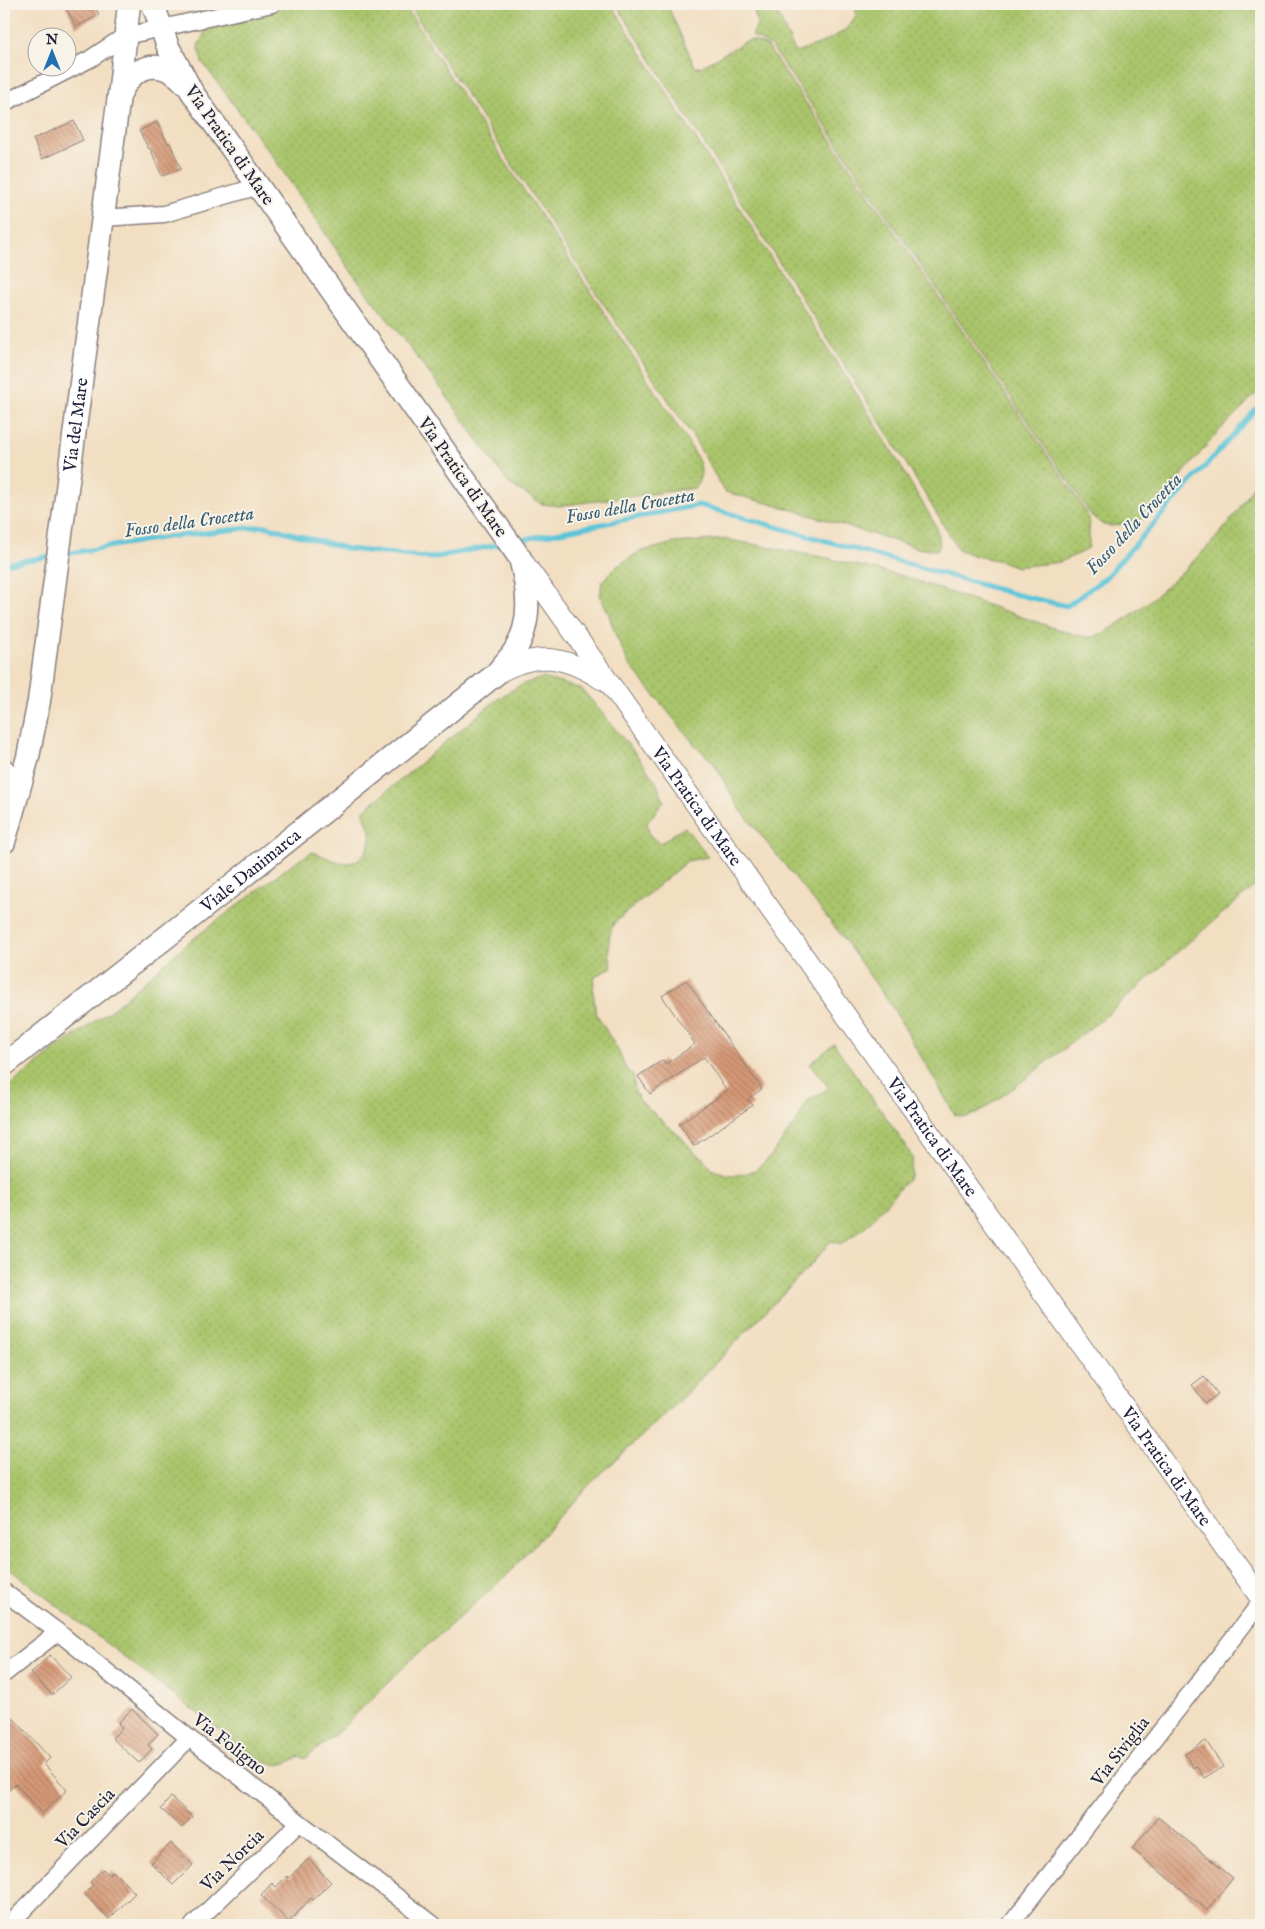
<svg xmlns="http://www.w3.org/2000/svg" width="1265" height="1929" viewBox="0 0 1265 1929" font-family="'IM FELL English',serif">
	<defs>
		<pattern id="grass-dots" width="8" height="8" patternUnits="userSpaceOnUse" patternTransform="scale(1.25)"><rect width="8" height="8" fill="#a9c46b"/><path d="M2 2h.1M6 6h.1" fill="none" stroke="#91a85e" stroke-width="1.8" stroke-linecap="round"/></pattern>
		<pattern id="building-back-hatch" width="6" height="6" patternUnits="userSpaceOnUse" patternTransform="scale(1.25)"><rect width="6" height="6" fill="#d69976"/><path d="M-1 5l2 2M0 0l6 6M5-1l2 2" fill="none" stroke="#ad7c62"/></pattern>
	</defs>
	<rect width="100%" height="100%" fill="#f7f3e8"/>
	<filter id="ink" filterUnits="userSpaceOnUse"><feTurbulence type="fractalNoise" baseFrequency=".02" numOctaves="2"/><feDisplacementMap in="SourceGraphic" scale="10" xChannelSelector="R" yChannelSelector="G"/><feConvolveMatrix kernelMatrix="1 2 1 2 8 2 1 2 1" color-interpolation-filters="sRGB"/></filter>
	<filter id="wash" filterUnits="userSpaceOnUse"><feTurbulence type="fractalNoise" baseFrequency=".0096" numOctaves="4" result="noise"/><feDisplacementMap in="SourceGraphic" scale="20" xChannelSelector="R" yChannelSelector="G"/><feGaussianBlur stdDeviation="1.12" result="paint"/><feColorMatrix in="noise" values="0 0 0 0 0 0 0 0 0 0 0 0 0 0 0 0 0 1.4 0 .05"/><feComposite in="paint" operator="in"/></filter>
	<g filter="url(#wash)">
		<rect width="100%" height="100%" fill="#f2dec1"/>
		<path fill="url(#grass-dots)" stroke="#667353" d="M302 4H404C498 154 598 300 693 450 701 465 705 473 695 488L559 506 542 504 508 483 443 391 357 280 273 157 202 62 198 46 205 32 216 23Z
			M409 4H611L880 431 936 526 940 545 937 550 921 549 793 510 725 492 693 437 592 287 447 65Z
			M616 4H667L695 67H701L744 42 752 40 767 46 1079 501 1089 518V547L1083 552 1060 562 1017 567 1001 561 975 556 958 549 904 460Z
			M765 4H773L796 53C812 46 846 36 854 19 856 15 856 9 857 4H1261V389L1218 432 1146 518 1113 526 1103 525 1092 516 771 46 752 36 757 25 754 9Z
			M1261 468V881L1190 941 1107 1015 1015 1087 978 1113 966 1117 955 1115 894 1010 841 935 739 808 713 762 695 745 629 664 615 634 608 612 600 596 602 581 616 567 639 552 674 543 725 539 822 557 903 576 1063 631C1071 633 1081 637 1089 637 1115 637 1191 565 1210 544 1228 526 1253 492 1261 468Z
			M543 678 582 689 636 754 656 782 664 801 647 823 650 836 660 843 685 827 708 857 687 861 614 923C607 939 608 951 612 967L595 977 593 989 596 1013 619 1052 626 1069 633 1075 635 1093 642 1103 682 1138 695 1153 703 1158 713 1170 730 1175 744 1174 755 1170 770 1157 799 1118 807 1101 829 1088 810 1064 834 1044 904 1143 913 1158 910 1177 866 1226 842 1244 831 1241 810 1266 672 1408 590 1484 505 1577 412 1659 335 1735 305 1759 299 1756C275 1773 263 1762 243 1748L4 1565V1090L57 1048 115 1007 185 945 292 864 313 852C322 855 333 861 343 863 360 865 372 849 370 833 369 826 365 818 363 811L495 701C510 690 524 682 543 678Z"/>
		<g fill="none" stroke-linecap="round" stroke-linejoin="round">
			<path stroke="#5cc4d8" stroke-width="5" d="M515 541 699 505 1014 594 1067 606 1105 578 1261 404
				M65 554 167 537 265 526 348 549 431 558 502 544
				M4 564 52 556"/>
		</g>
		<g id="blocks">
			<path fill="url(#building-back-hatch)" d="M64 4H94L99 15 76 27Z
				M74 121 83 140 42 159 33 139Z
				M157 122 168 144 170 143 181 169 162 176 150 148 149 149 139 131Z
				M686 980 762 1089 748 1099 753 1105 694 1146 679 1124 727 1091 704 1057 650 1094 638 1076 663 1060 666 1064 695 1044 662 996Z
				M1204 1376 1218 1394 1206 1403 1192 1385Z
				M50 1655 71 1677 52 1695 31 1673Z
				M4 1708 50 1758 44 1764 67 1790 42 1813 16 1784 4 1795Z
				M132 1709 158 1734 148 1745 152 1749 139 1763 112 1738 122 1728 118 1723Z
				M1206 1741 1223 1767 1204 1778 1196 1766 1193 1768 1185 1754Z
				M171 1797 192 1817 182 1828 161 1809Z
				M1158 1817 1233 1878 1207 1910 1132 1849Z
				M171 1843 193 1865 173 1885 151 1863Z
				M308 1859 331 1882 313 1900 311 1898 289 1922 261 1895 272 1883 276 1887 287 1876 289 1878Z
				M103 1869 109 1875 113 1871 135 1893 109 1919 84 1894 93 1885 90 1882Z"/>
		</g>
	</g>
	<g filter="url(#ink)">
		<use href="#blocks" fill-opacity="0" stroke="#8a807e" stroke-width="1"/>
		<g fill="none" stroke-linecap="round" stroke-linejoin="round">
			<defs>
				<path id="minor" d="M4 103 90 59 125 36 272 4
					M102 218 164 214 259 186
					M4 767C13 773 15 784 16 795
					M4 1592 58 1632 189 1738 434 1925
					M4 1674 58 1632
					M9 1925 189 1738
					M193 1925 299 1823
					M1010 1925 1261 1602"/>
				<g id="tertiary">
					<path id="s1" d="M522 560 1261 1599"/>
					<path d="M496 674C536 651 563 655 601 679"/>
				</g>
				<g id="secondary">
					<path d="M119 96C133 64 161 56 185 83"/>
					<path id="s2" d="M4 842 28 757 39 701 120 88 129 4"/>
					<path id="s3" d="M4 1065 226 890 496 674C502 666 510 658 515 650 533 621 528 588 520 558L192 92 168 47 153 4"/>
				</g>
			</defs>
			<use href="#minor" stroke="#8a807e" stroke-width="19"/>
			<use href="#tertiary" stroke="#8a807e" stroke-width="22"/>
			<use href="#secondary" stroke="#8a807e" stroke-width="25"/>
			<use href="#minor" stroke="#fff" stroke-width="16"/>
			<use href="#tertiary" stroke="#fff" stroke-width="20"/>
			<use href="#secondary" stroke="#fff" stroke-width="22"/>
		</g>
	</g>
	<g text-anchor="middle" stroke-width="4" stroke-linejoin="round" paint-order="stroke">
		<g font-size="18" fill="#22223b" stroke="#f7f3e8">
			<text transform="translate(230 145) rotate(55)" y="6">Via Pratica di Mare</text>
			<text dy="6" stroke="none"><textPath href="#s2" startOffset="424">Via del Mare</textPath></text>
			<text transform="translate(463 477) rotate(55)" y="6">Via Pratica di Mare</text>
			<text dy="6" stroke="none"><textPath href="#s1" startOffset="302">Via Pratica di Mare</textPath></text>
			<text dy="6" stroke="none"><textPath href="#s3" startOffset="314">Viale Danimarca</textPath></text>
			<text dy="6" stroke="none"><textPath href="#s1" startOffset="708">Via Pratica di Mare</textPath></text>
			<text dy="6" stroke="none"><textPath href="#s1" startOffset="1112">Via Pratica di Mare</textPath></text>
			<text transform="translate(230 1744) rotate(38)" y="6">Via Foligno</text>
			<text transform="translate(1120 1751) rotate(-52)" y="6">Via Siviglia</text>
			<text transform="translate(85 1818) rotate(-46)" y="6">Via Cascia</text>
			<text transform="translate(232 1860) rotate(-44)" y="6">Via Norcia</text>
		</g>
		<g font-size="19" font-style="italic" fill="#365b72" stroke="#f7f3e8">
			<text transform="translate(630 505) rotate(-10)" y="7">Fosso della Crocetta</text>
			<text transform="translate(189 521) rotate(-8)" y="7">Fosso della Crocetta</text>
			<text transform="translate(1133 523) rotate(-47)" y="7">Fosso della Crocetta</text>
		</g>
	</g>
	<rect width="1265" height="1929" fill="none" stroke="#f7f3e8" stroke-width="20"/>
	<g transform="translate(52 52)"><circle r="24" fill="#f7f3e8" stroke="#a29fa3"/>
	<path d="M0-4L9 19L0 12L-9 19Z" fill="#1f6fb2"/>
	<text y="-8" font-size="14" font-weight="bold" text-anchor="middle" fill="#22223b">N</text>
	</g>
</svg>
